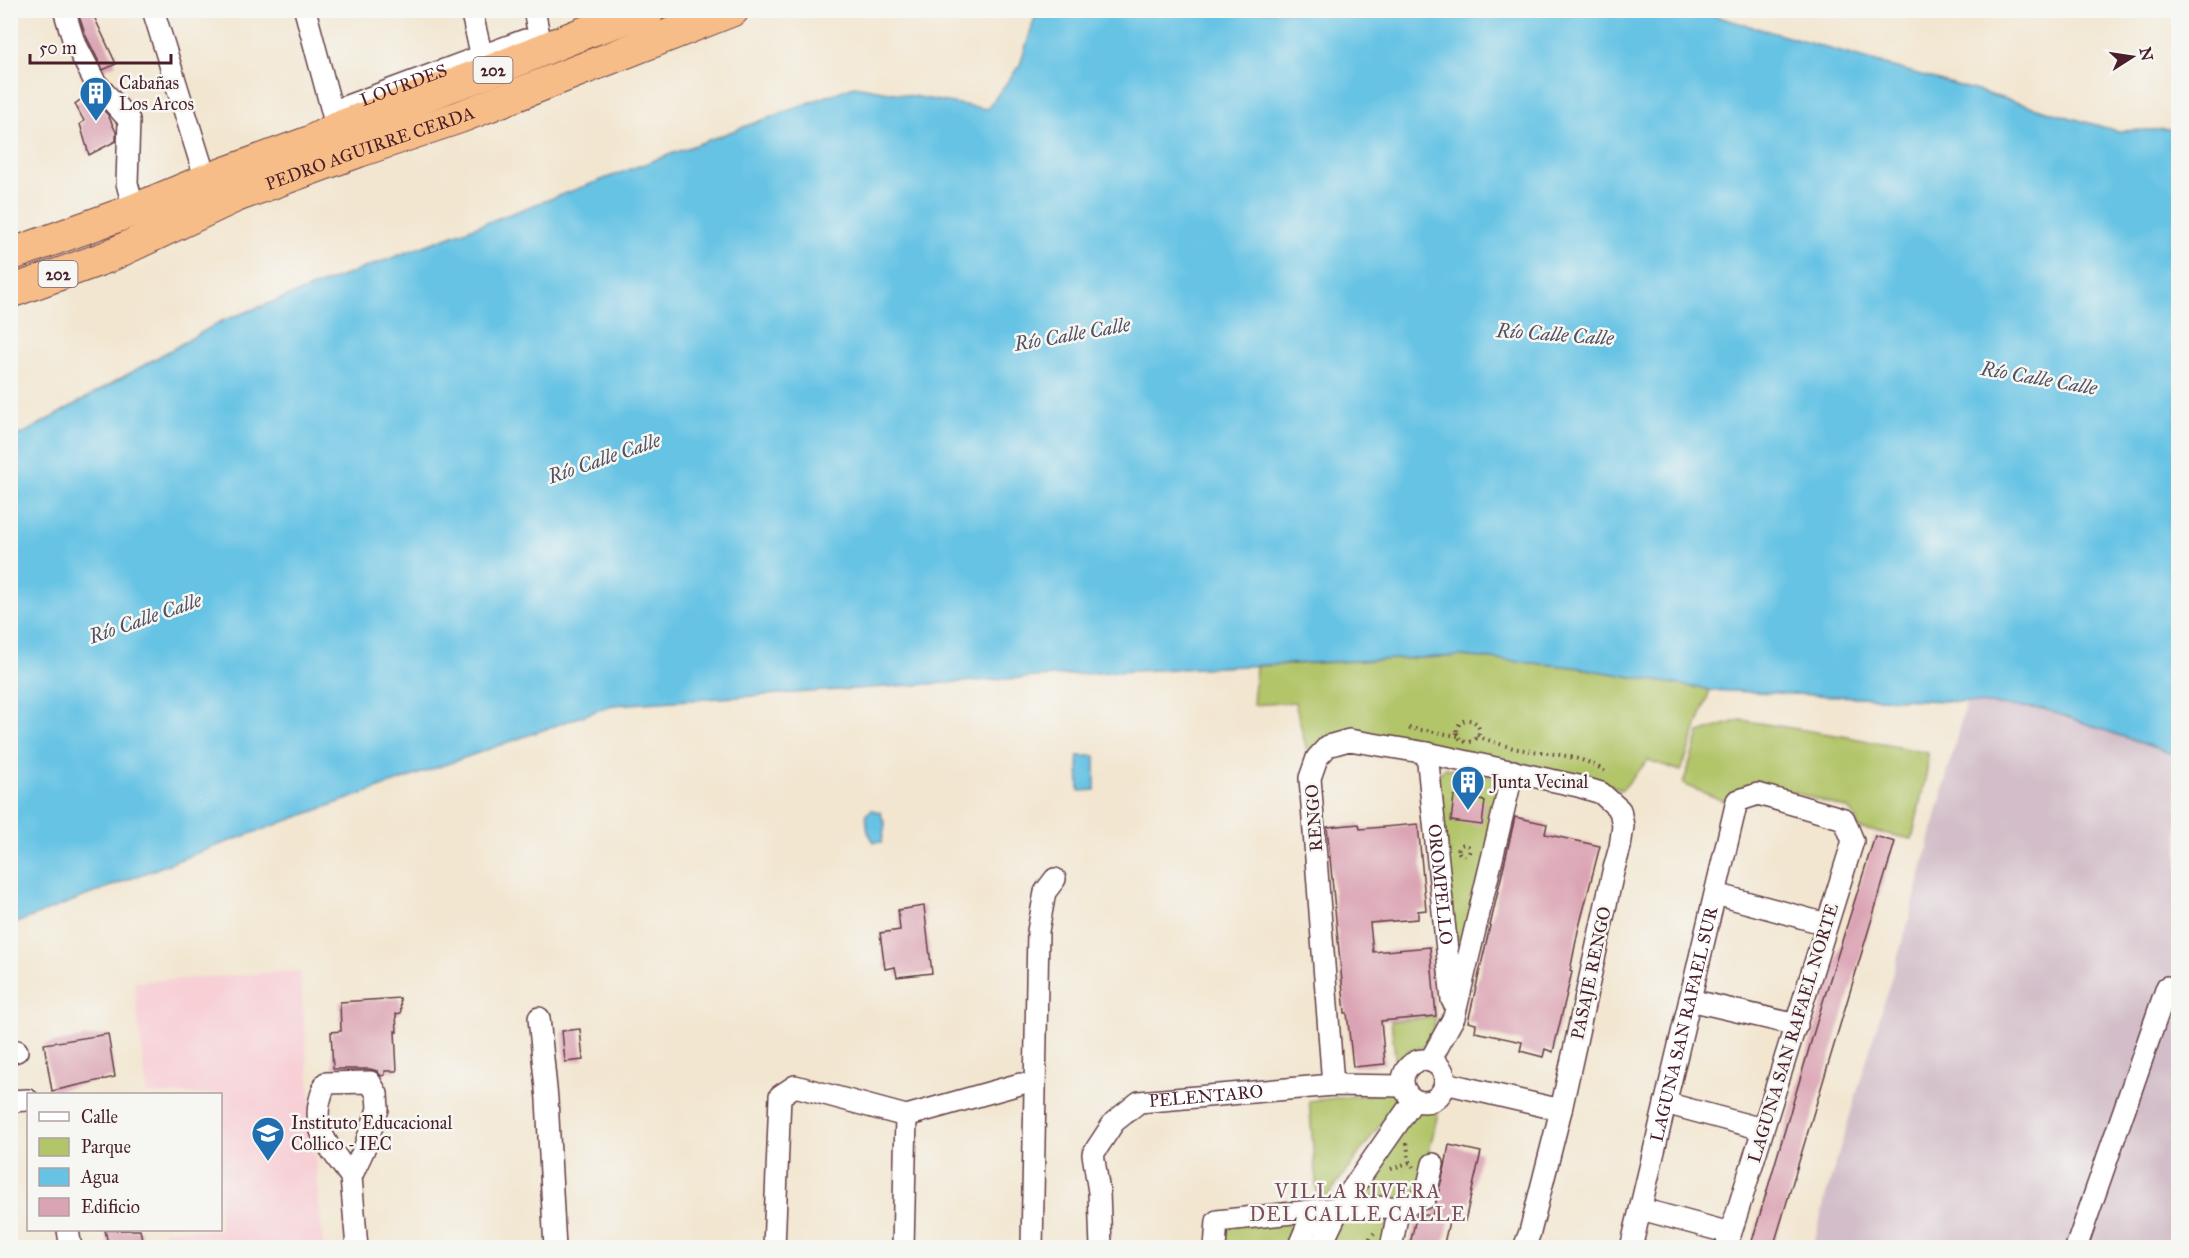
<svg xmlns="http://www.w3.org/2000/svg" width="2189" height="1258" viewBox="0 0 2189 1258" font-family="'IM FELL Great Primer',serif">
	<rect width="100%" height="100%" fill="#f6f6f2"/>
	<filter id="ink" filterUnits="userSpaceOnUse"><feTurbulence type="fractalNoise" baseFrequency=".0167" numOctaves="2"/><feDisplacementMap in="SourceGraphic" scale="12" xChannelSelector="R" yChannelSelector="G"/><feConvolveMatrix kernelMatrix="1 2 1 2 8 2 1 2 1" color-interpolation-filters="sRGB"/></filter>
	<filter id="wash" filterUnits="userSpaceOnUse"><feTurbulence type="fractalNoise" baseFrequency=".008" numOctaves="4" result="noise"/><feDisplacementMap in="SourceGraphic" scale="24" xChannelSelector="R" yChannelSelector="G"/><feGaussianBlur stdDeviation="1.35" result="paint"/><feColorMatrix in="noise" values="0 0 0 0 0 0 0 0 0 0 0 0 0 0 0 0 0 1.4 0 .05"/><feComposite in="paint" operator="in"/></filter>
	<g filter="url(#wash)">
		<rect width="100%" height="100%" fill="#f2e6d0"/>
		<path fill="#f7cfd5" d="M300 971 323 1247H166L164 1230H220V1094H147L134 982Z"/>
		<path fill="#d2bdc8" d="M1966 702 2044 709 2178 756V1247L1813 1248 1826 1195 1910 916Z"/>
		<path fill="#b2c569" stroke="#7e724a" stroke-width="1.5" d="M1462 656 1574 667 1710 690 1681 771 1648 760 1622 790 1588 777 1347 730 1308 756 1295 702 1253 705 1256 666Z
			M1740 720 1848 737 1928 753 1927 770 1912 839 1858 828 1856 818 1848 809 1764 783C1746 784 1737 788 1724 801L1683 784 1699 733Z
			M1445 768 1499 777 1505 784 1463 955 1457 956 1435 777Z
			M1436 1017 1429 1046 1406 1052 1396 1064 1391 1021Z
			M1393 1092 1397 1093 1400 1098 1327 1197 1318 1204 1309 1101Z
			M1440 1104 1420 1191 1416 1197 1366 1198 1358 1191 1418 1109Z
			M1392 1213 1384 1247 1325 1248 1342 1216Z
			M1307 1219 1295 1247 1225 1248V1227Z"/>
		<path fill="#66c3e4" stroke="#587188" stroke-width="1.5" d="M1037 11H1697L2117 131 2178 129V756L2044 709 1965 702 1710 690 1574 667 1462 656 1112 672 613 705 202 851 11 925V439L26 432 222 321 854 86 987 109 1020 65Z
			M1078 756H1095V790L1079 791Z
			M872 810 880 812 885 824 882 842H874L868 832 866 814Z"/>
		<g id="blocks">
			<path fill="#dba4b4" d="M80 10H91L116 64 103 70 85 34 79 16Z
				M88 94 108 115 116 132V141L89 155 80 124 84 121 75 104Z
				M1454 796 1485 801 1482 825 1451 821Z
				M1515 817 1547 824 1545 834 1600 846 1578 931 1570 971 1572 972 1553 1052 1545 1049 1543 1057 1520 1051 1522 1042 1475 1032 1476 1024 1468 1022Z
				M1359 824 1360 829 1418 824 1426 910 1418 911V919L1370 923 1373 952 1430 947 1436 1016 1381 1021 1385 1064 1353 1067 1347 1013H1345L1327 827Z
				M1875 836 1895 842 1773 1248H1750L1821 1008Z
				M924 906 932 973 897 977 895 967 885 969 880 933 900 930 898 910Z
				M400 998 401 1013 396 1014 397 1032 395 1031 397 1071H385V1075L381 1076 377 1071 370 1069H333L331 1032 341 1031 340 1002Z
				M580 1029 583 1060 565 1062 562 1031Z
				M108 1034 115 1077 52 1091 44 1044Z
				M1449 1145 1481 1152 1465 1221 1450 1217 1443 1248H1409L1417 1214 1432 1216 1445 1167Z
				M105 1230H140L144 1248H109Z"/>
		</g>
	</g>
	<g filter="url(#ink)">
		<use href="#blocks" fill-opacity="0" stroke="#633d44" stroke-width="1.5"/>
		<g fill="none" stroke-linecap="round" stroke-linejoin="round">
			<defs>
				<g id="minor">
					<path d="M68 10 65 13 73 39 95 82 129 120 127 183 134 210"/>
					<path d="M153 10 206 180"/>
					<path d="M305 10 336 126"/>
					<path d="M471 10 482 57"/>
					<path d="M534 10 539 35"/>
					<path id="s1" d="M339 109 525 40"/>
					<path id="s2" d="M1427 753 1452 1000"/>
					<path d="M1716 894 1826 924"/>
					<path d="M1690 1000 1797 1025"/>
					<path d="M539 1018 547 1099 555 1248"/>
					<path d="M10 1053 17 1051"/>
					<circle cx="1424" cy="1081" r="21"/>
					<path d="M1430 1061 1454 1017 1513 771"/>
					<path d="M1445 1083 1561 1110"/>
					<path d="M1333 1085 1310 778 1317 758 1328 746 1349 740 1427 753 1578 786 1601 793 1620 810 1623 826 1620 847 1613 872 1561 1110 1530 1232 1524 1248"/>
					<path d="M10 1101 28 1100"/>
					<path d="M1665 1103 1762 1129"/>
					<path d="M351 1177C327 1143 306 1126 326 1083L370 1082 377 1094 378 1109 364 1149 351 1177 357 1248"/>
					<path d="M1641 1209 1730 1233"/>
					<path d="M68 1230 71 1248"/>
					<path d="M774 1248 780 1096 795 1086 906 1116 1020 1084"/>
					<path d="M903 1248 906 1116"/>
					<path d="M1032 1248 1038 931 1045 892 1055 879"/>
					<path id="s3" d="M1101 1248 1099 1192 1093 1154 1114 1122 1139 1102 1333 1085 1403 1086"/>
					<path d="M1215 1248 1217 1221 1339 1208 1399 1207 1425 1198 1433 1164"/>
					<path d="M1298 1248 1306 1229 1318 1210"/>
					<path d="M1320 1248 1339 1208 1414 1100"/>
					<path d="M1391 1248 1399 1207"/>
					<path id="s4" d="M1631 1248 1737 801 1758 794 1844 819 1853 841 1726 1248"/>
					<path d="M2076 1248 2167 987"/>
				</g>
				<g id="highway">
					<path d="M10 255 134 210 206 180 310 142 337 128 488 72 586 32 649 10"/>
					<path id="s5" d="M10 292 107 257 236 196 359 151 460 117 733 10"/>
				</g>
			</defs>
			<use href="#minor" stroke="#633d44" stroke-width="24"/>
			<use href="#highway" stroke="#633d44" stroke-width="34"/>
			<path stroke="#633d44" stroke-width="4" stroke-dasharray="1.5 4.5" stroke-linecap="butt" d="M1457 731a11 11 0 1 1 22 0a11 11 0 1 1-22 0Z
				M1409 728 1458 736
				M1477 736C1491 741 1504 746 1518 749 1548 754 1584 754 1608 774
				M1458.5 850a5.5 5.5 0 1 1 11 0a5.5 5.5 0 1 1-11 0Z
				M1407 1143 1409 1160 1413 1167
				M1391 1169 1410 1162
				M1362 1248 1374 1233"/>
			<use href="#minor" stroke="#fff" stroke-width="21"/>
			<use href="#highway" stroke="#f7bd88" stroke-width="32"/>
		</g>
	</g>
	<defs>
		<symbol id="building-pin" viewBox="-11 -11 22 30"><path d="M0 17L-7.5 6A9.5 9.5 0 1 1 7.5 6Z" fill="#1f6fb2" stroke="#f6f6f2"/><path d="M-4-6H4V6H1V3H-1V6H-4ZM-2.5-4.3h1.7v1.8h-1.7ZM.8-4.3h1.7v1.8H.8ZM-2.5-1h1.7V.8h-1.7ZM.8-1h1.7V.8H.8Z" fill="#fff"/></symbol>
		<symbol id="school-pin" viewBox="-11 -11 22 30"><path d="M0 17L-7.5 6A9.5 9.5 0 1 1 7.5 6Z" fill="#1f6fb2" stroke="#f6f6f2"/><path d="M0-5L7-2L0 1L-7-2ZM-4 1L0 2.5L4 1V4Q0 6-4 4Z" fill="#fff"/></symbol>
	</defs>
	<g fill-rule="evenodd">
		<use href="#building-pin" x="77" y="74" width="38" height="52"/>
		<use href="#building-pin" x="1449" y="763" width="38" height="52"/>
		<use href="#school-pin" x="249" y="1114" width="38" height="52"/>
	</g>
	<g text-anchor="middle" stroke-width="5" stroke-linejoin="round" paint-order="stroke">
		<g fill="#f6f6f2" stroke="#7e6067" stroke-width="1.5">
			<rect x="473.5" y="57" width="39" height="26" rx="4.5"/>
			<rect x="38.5" y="261" width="39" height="26" rx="4.5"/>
		</g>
		<g font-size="16" font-weight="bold" fill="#4a1f2b">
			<text x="493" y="76">202</text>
			<text x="58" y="280">202</text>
		</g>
		<g font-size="18" fill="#4a1f2b" stroke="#f6f6f2" text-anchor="start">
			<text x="119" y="89">Cabañas<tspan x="119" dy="21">Los Arcos</tspan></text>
			<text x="1491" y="788">Junta Vecinal</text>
			<text x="291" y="1129">Instituto Educacional<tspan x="291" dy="21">Collico - IEC</tspan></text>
		</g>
		<g font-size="18" fill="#4a1f2b" stroke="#f6f6f2">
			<text dy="6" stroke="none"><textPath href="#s1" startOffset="69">LOURDES</textPath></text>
			<text dy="6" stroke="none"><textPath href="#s5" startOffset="388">PEDRO AGUIRRE CERDA</textPath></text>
			<text transform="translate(1314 818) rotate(-94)" y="6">RENGO</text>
			<text dy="6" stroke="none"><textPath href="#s2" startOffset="132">OROMPELLO</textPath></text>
			<text transform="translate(1591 973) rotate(-78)" y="6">PASAJE RENGO</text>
			<text dy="6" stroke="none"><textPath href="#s4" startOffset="230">LAGUNA SAN RAFAEL SUR</textPath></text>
			<text transform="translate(1793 1033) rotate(-73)" y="6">LAGUNA SAN RAFAEL NORTE</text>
			<text dy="6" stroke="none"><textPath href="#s3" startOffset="232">PELENTARO</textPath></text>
		</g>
		<g font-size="20" font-style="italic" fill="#525062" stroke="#f6f6f2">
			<text transform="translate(1072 334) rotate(-10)" y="7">Río Calle Calle</text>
			<text transform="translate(1555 334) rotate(4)" y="7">Río Calle Calle</text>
			<text transform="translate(2039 378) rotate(10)" y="7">Río Calle Calle</text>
			<text transform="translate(604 458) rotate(-19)" y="7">Río Calle Calle</text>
			<text transform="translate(145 618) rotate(-19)" y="7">Río Calle Calle</text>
		</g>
		<g font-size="20" letter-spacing="1.5" fill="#7d4e5b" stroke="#f6f6f2">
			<text x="1358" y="1198">VILLA RIVERA<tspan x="1358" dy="23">DEL CALLE CALLE</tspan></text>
		</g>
	</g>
	<rect width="2189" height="1258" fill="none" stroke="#f6f6f2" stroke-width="36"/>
	<rect x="27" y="1093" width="195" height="138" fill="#f6f6f2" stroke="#b1a0a2" stroke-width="1.5"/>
	<rect x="39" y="1112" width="30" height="9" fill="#ffffff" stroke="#b1a0a2" stroke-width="1.5"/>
	<text x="81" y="1123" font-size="18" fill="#4a1f2b">Calle</text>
	<rect x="39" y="1138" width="30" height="18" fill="#b2c569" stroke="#b1a0a2" stroke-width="1.5"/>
	<text x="81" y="1153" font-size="18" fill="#4a1f2b">Parque</text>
	<rect x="39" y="1168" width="30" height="18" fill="#66c3e4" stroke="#b1a0a2" stroke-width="1.5"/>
	<text x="81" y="1183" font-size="18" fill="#4a1f2b">Agua</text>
	<rect x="39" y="1198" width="30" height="18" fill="#dba4b4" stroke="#b1a0a2" stroke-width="1.5"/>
	<text x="81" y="1213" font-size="18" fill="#4a1f2b">Edificio</text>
	<g transform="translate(2132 57) rotate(78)" stroke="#f6f6f2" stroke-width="4.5" paint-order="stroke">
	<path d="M0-4.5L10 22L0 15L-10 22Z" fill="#4a1f2b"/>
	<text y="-9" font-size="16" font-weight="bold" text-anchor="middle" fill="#4a1f2b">N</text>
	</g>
	<path d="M30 54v9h141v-9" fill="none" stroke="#4a1f2b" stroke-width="3"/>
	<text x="39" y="54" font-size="18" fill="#4a1f2b" stroke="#f6f6f2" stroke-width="4.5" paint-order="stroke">50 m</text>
</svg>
